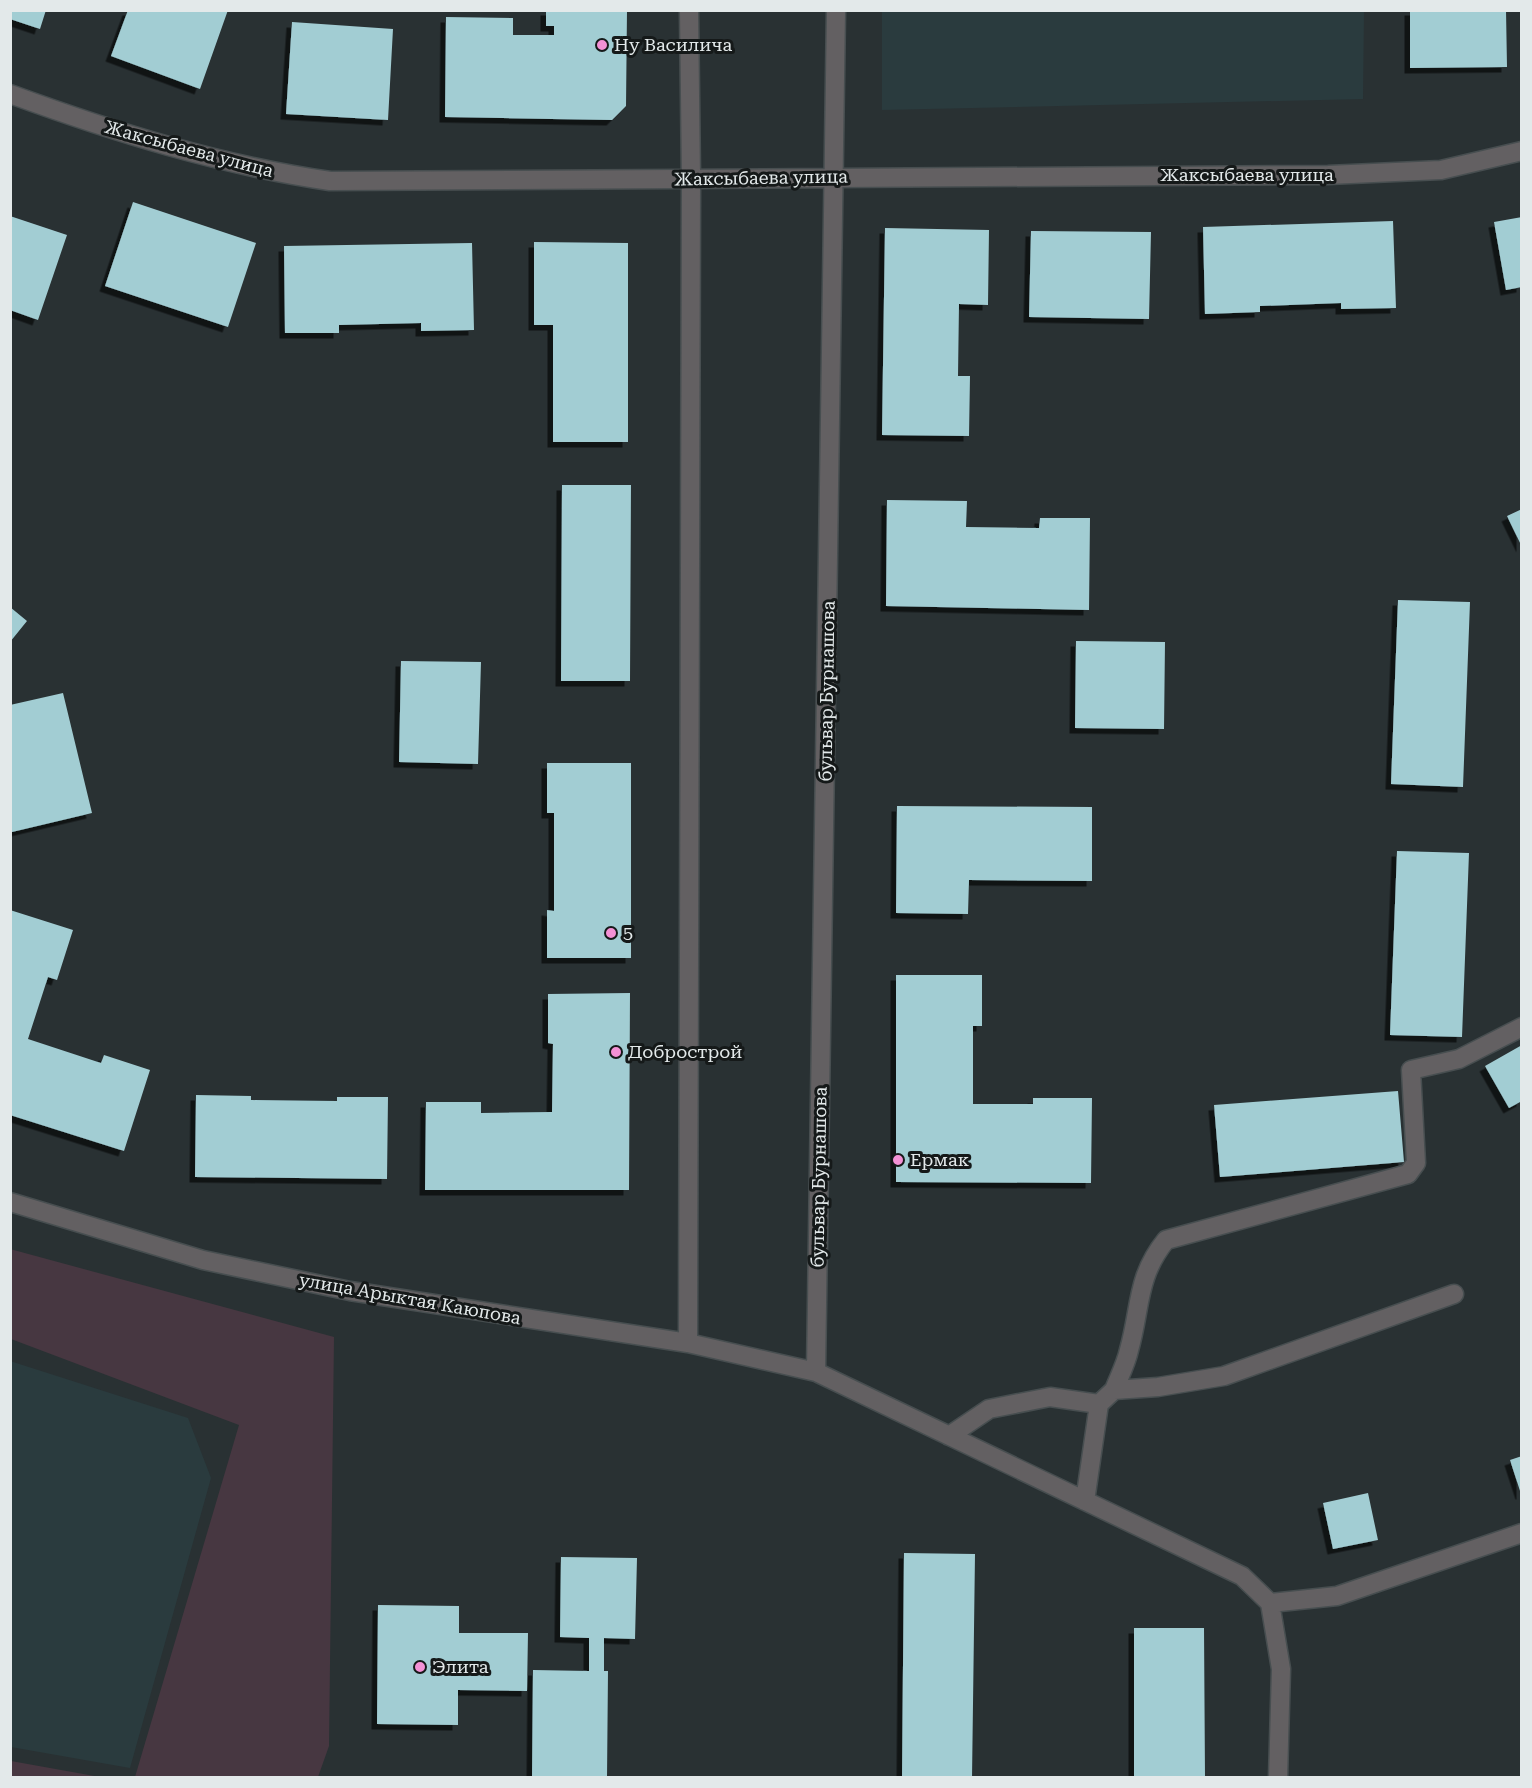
<svg xmlns="http://www.w3.org/2000/svg" width="1532" height="1788" viewBox="0 0 1532 1788" font-family="'Roboto Serif',serif">
	<defs>
		<filter id="shadow"><feDropShadow dx="-5.5" dy="5.5" stdDeviation="0" flood-color="#0009"/></filter>
	</defs>
	<rect width="100%" height="100%" fill="#293133"/>
	<path fill="#2a3b3e" d="M882 11H1364L1363 99 882 110Z
		M10 1361 188 1418 211 1478 130 1768 11 1747Z"/>
	<path fill="#473741" d="M10 1249 334 1337 329 1746 318 1777H135L239 1425 11 1339Z
		M10 1761H11L100 1777H11Z"/>
	<path fill="#a2cdd3" filter="url(#shadow)" d="M10 10H46L40 29 10 19Z
		M128 10H228L200 89 111 56Z
		M546 10H627L626 106 612 120 445 117 446 17 513 18V35H554V26H546Z
		M1410 10H1506L1507 67 1410 68Z
		M292 22 393 29 388 120 286 114Z
		M133 202 256 243 228 327 105 286Z
		M10 216 67 235 38 320 10 310Z
		M1522 217V287L1506 290 1494 222Z
		M1393 221 1396 308 1341 309V303L1260 306V312L1205 314 1203 227Z
		M885 228 989 230 988 305 959 304 958 376H970L969 436 882 435Z
		M1031 231 1151 232 1149 319 1029 317Z
		M534 242 628 243V442H553V325H534Z
		M472 243 474 330 421 331V323L339 325V333H285L284 246Z
		M562 485H631L630 681H561Z
		M887 500 967 501 966 527 1039 528 1040 518H1090L1089 610 886 606Z
		M1522 509V547L1507 516Z
		M1398 600 1470 602 1463 787 1391 784Z
		M10 607 27 621 10 642Z
		M1076 641 1165 642 1164 729 1075 728Z
		M401 661 481 662 478 764 399 762Z
		M63 693 92 813 12 832 10 705Z
		M547 763H631V958H547V910L554 911V813H547Z
		M897 806 1092 807V881L969 880 968 914 896 913Z
		M1397 851 1469 853 1462 1037 1390 1035Z
		M10 910 73 930 57 980 48 977 28 1039 101 1063 104 1055 150 1070 124 1151 10 1115Z
		M896 975H982V1026H973V1104H1033V1098H1092L1091 1183 896 1182Z
		M630 993 629 1190H425L426 1102H481V1113L552 1112 553 1044 548 1043V994Z
		M1522 1045V1101L1509 1108 1485 1066Z
		M1398 1091 1404 1162 1220 1177 1214 1105Z
		M196 1095 251 1096V1100L337 1101V1097H388L387 1179 195 1177Z
		M1522 1456V1494H1521L1510 1460Z
		M1368 1493 1378 1540 1333 1549 1323 1503Z
		M904 1553 975 1554 972 1778H902Z
		M561 1557 637 1558 635 1639 604 1638V1671H608L607 1778H532L533 1670 589 1671V1638L560 1637Z
		M378 1605 459 1606V1633H528L527 1691 458 1690V1725L377 1724Z
		M1134 1628H1204L1205 1778H1134Z"/>
	<g fill="none" stroke-linecap="round" stroke-linejoin="round">
		<defs>
			<path id="minor" d="M10 94C114 132 220 165 330 181L1328 175 1441 170 1522 151
				M10 1202 203 1260 350 1291 688 1343 816 1372 1242 1576 1270 1603 1281 1669 1278 1778
				M688 1343 691 179 689 10
				M816 1372 836 10
				M1114 1390C1119 1377 1126 1364 1129 1350 1141 1308 1136 1277 1166 1240L1408 1174 1416 1163 1411 1070 1459 1059 1522 1027
				M949 1436 989 1409 1050 1397 1099 1404 1114 1390 1158 1387 1224 1376 1454 1294
				M1085 1501 1099 1404
				M1270 1603 1337 1596 1522 1533"/>
		</defs>
		<use href="#minor" stroke="#474e50" stroke-width="21"/>
		<use href="#minor" stroke="#636062" stroke-width="18"/>
	</g>
	<g fill="#f391d5" stroke="#151919" stroke-width="2">
		<circle cx="602" cy="45" r="6"/>
		<circle cx="611" cy="933" r="6"/>
		<circle cx="616" cy="1052" r="6"/>
		<circle cx="898" cy="1160" r="6"/>
		<circle cx="420" cy="1667" r="6"/>
	</g>
	<g text-anchor="middle" stroke-width="6" stroke-linejoin="round" paint-order="stroke">
		<g font-size="18" fill="#e3e9ea" stroke="#151919" text-anchor="start">
			<text x="614" y="51">Ну Василича</text>
			<text x="623" y="939">5</text>
			<text x="628" y="1058">Добрострой</text>
			<text x="910" y="1166">Ермак</text>
			<text x="432" y="1673">Элита</text>
		</g>
		<g font-size="18" fill="#e3e9ea" stroke="#151919">
			<text transform="translate(189 149) rotate(15)" y="6">Жаксыбаева улица</text>
			<text x="1247" y="181">Жаксыбаева улица</text>
			<text transform="translate(761 178) rotate(-1)" y="6">Жаксыбаева улица</text>
			<text transform="translate(827 691) rotate(-89)" y="6">бульвар Бурнашова</text>
			<text transform="translate(819 1177) rotate(-89)" y="6">бульвар Бурнашова</text>
			<text transform="translate(410 1299) rotate(10)" y="6">улица Арыктая Каюпова</text>
		</g>
	</g>
	<rect width="1532" height="1788" fill="none" stroke="#e3e9ea" stroke-width="24"/>
</svg>
